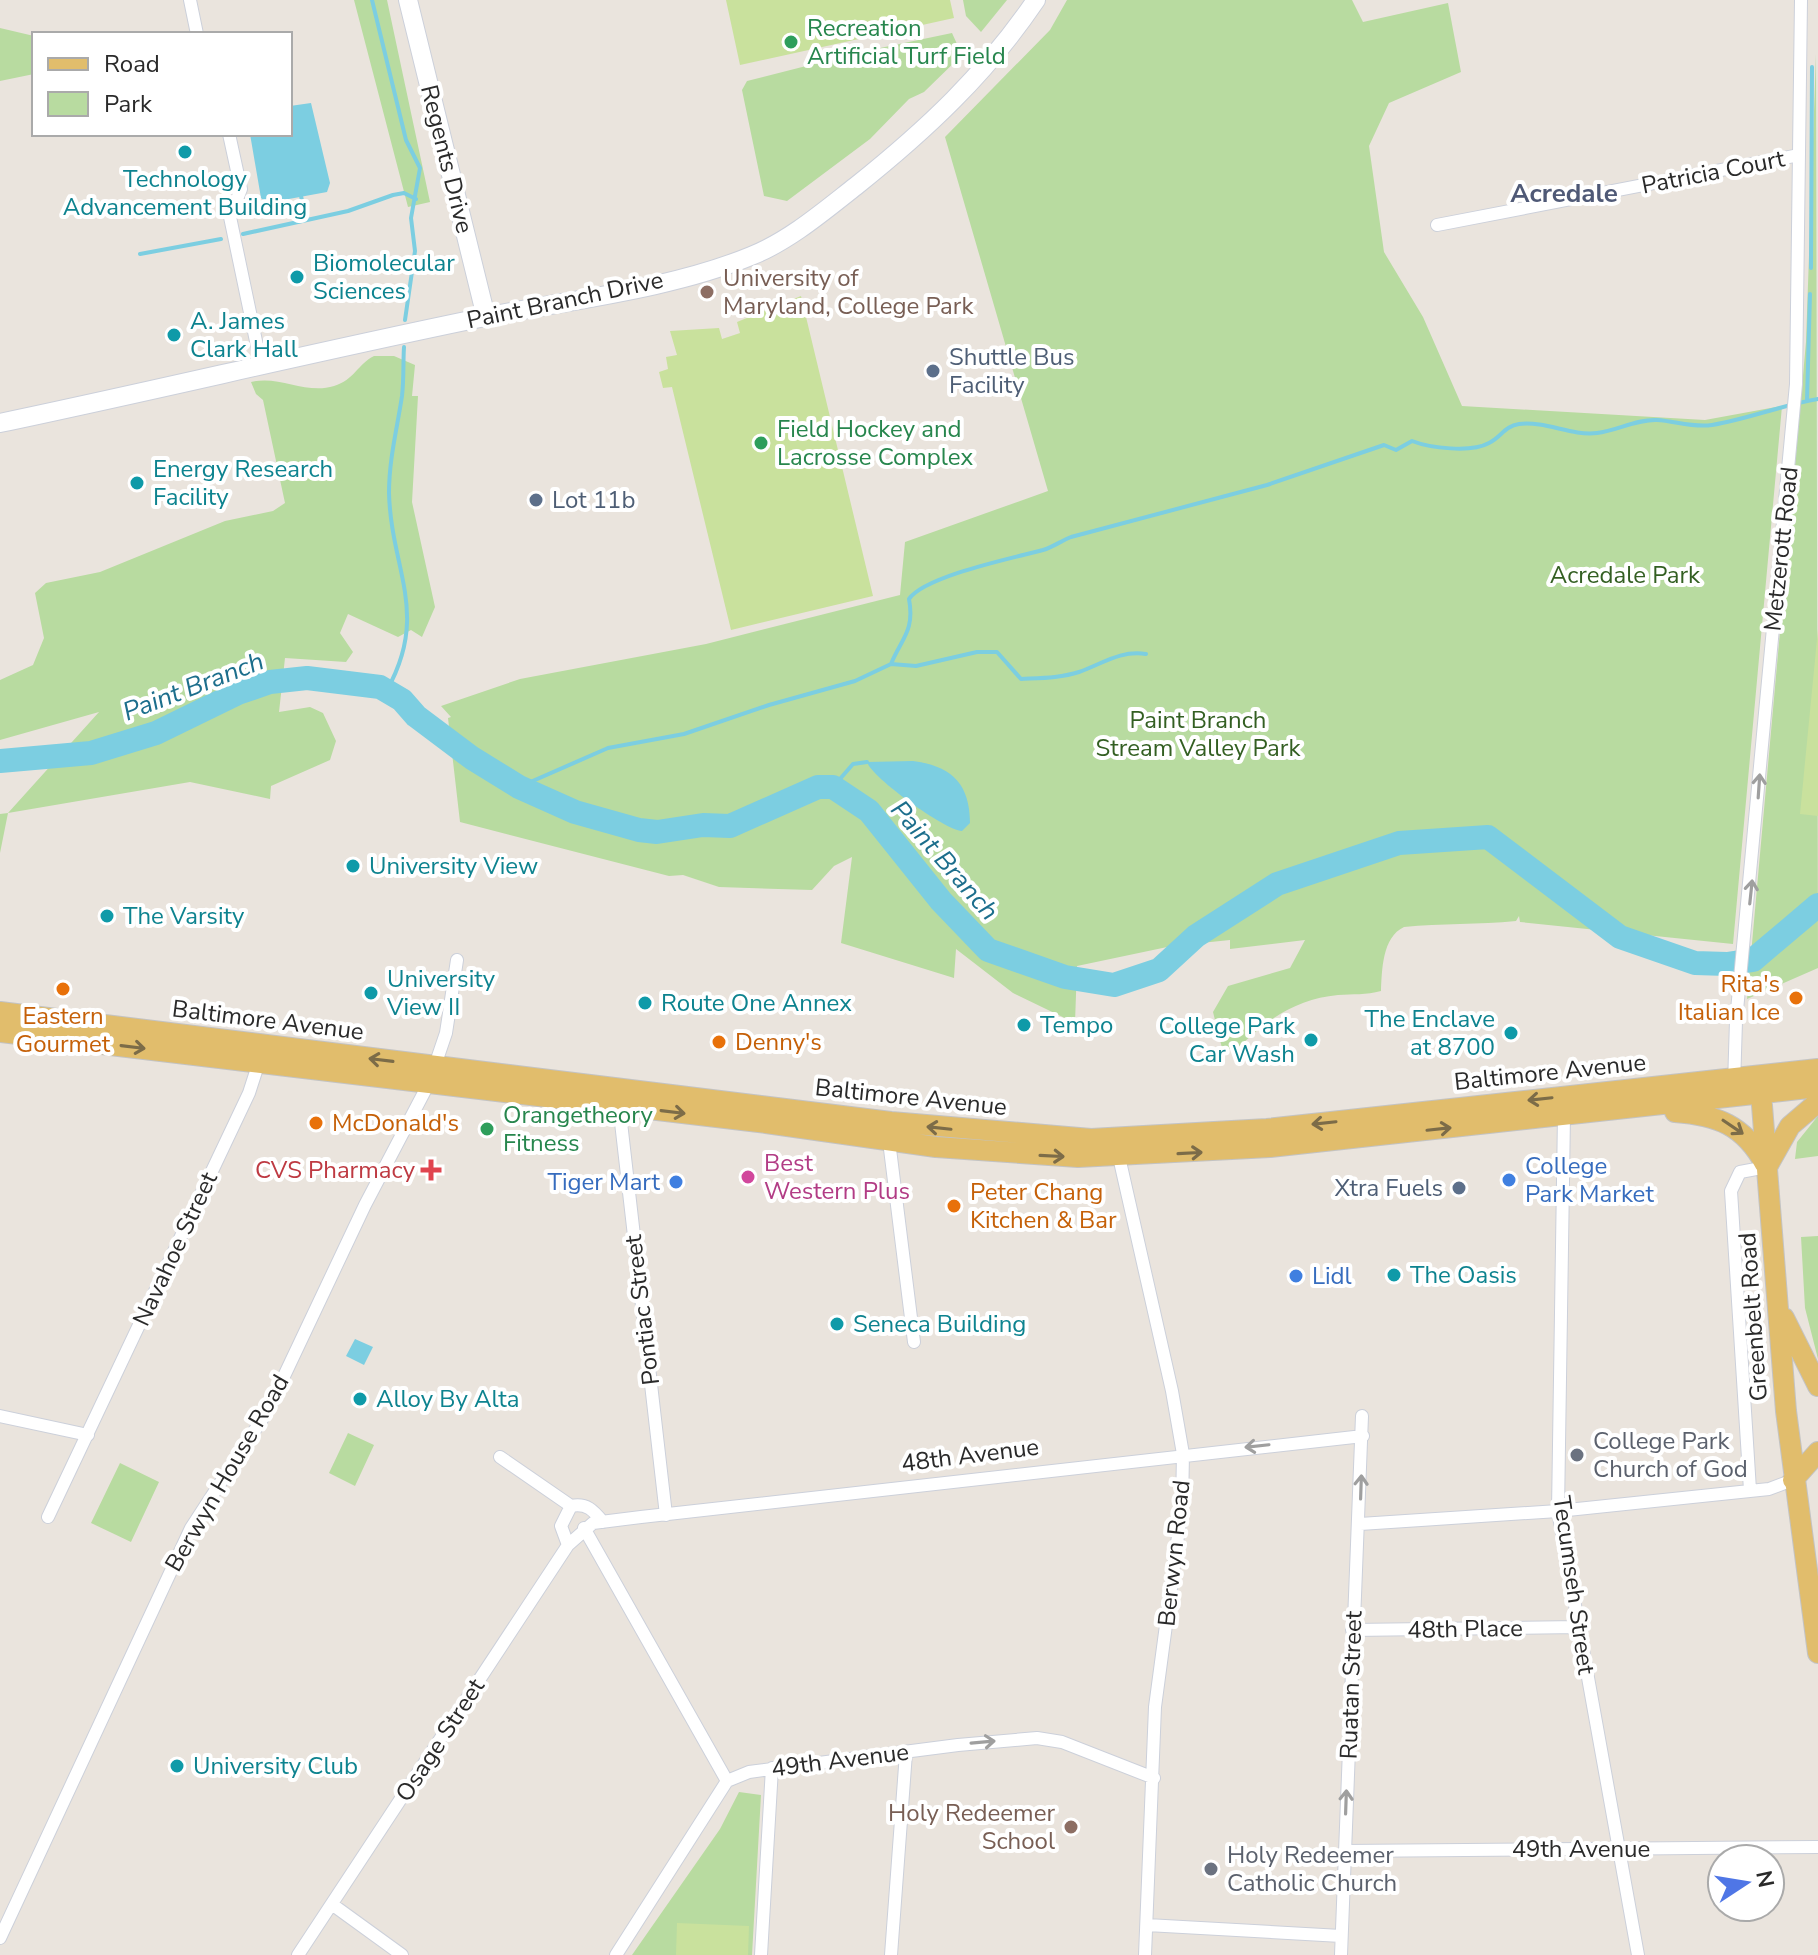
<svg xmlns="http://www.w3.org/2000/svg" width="1818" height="1955" viewBox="0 0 1818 1955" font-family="'Nunito Sans',sans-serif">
	<rect width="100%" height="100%" fill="#eae4dd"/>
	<path fill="#b8dba0" d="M354 0H387L430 202 408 207Z
		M963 0H1007L981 32 966 16Z
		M1067 0H1352L1363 22 1448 3 1461 72 1389 103 1369 146 1384 252 1423 317 1462 406 1705 420 1782 406 1733 944 1520 922 1519 916 1516 921C1479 925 1441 923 1404 927 1382 937 1382 971 1381 991 1366 995 1353 994 1338 995 1295 999 1265 1021 1236 1050L1222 1048 1213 1012 1228 986 1290 968 1305 940 1230 949V940L1172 946 1077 966 1075 1023 1013 993 956 949 954 978 841 943 852 857 834 866 812 890 719 887 683 875 669 876 460 822 448 718 451 717 441 706 520 679 706 644 900 595 905 542 1048 491 945 137 1050 30Z
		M0 28 34 36V74L0 81Z
		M952 33 962 55 924 92 909 99 870 139 787 201 764 196 742 90 747 81 861 52Z
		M1816 54 1818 968 1747 999 1806 342Z
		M374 356H394L415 365 412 396H418L412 502 435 607 422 637 411 630 398 637 348 614 340 633 353 652 346 662 285 658 279 712 310 707 323 713 336 741 330 760 271 786 270 799 190 782 8 813 0 853V814L8 813 99 712 0 740V680L33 665 44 638 35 593 46 583 100 572 225 521 273 511 285 503 263 400 256 394 251 382C280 375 306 395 334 386 354 380 358 364 374 356Z
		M1818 1116V1156L1795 1159 1797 1142Z
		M1818 1236V1359L1805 1308 1801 1237Z
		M348 1433 374 1445 355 1486 329 1473Z
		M120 1463 159 1482 131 1542 91 1523Z
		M739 1792 761 1795 752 1955H632L720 1829Z"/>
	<path fill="#c9e19d" d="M726 0H950L954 18 740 65Z
		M801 296 873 596 731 630 672 387 663 388 659 372 668 369 666 357 677 355 670 331 719 328 722 339 740 333 737 322Z
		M1818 629V816L1800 814Z
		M677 1923 749 1926 748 1955H676Z"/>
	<path fill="#7ccee1" d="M311 103 330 183 327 192 267 203 261 198 250 134H290V106Z
		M913 761C951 766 970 783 970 823L962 831C945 830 872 778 867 762Z
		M355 1339 373 1347 364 1365 346 1356Z"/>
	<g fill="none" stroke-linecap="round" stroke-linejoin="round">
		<path stroke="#7ccee1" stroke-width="4" d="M372 0 406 140 420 168 411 218 415 251 405 320
			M301 196 306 219
			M243 234 348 211 393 195 404 193 416 199
			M140 254 221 239
			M1811 268 1812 67
			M1807 400 1810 294
			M891 664C901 639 915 631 909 599 925 576 1013 558 1043 550 1053 547 1061 541 1071 537L1267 485 1384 445 1396 450 1412 441C1430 448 1471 453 1489 443 1501 437 1505 426 1519 424 1547 421 1570 436 1597 433 1617 431 1636 419 1657 420 1675 421 1693 428 1712 425 1748 419 1782 405 1818 399
			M387 690C430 613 391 570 389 493 389 459 397 429 402 396 404 379 403 363 404 347
			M519 787 608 748 684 734 769 705 855 681 891 664 916 666 977 652H997L1021 679C1040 678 1061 678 1079 672 1102 664 1120 650 1146 654
			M833 787 853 764 867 762"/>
		<path stroke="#7ccee1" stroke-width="24" d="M0 761 91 753 156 733 238 693 270 682 307 678 380 687 402 700 416 716 472 758 519 787 575 812 639 830 657 832 703 825 730 826 818 787H833L869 811 941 901 988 950 1065 977 1114 985 1159 970 1196 936 1277 884 1399 843 1488 837 1620 937 1695 963 1727 964 1753 960 1818 905"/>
		<defs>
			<path id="street" d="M190 0 197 34
				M229 134 241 189 230 217 261 365
				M1437 225 1799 155
				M1734 1085 1736 1021 1796 384 1801 0
				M619 1105 666 1515
				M1564 1115 1558 1511 1638 1955
				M889 1141 914 1342
				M1119 1157 1172 1391 1183 1454 1182 1506 1155 1707 1145 1955
				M0 1416 88 1435
				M500 1457 571 1506
				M1750 1490 1731 1191 1740 1172 1767 1167
				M48 1517 249 1093 259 1062
				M1360 1524 1558 1511 1769 1489 1793 1480
				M584 1528 727 1781
				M568 1545 561 1526 571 1506C587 1503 593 1510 603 1522
				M1352 1630 1578 1627
				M1344 1851 1818 1847
				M333 1905 402 1955
				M1147 1925 1341 1936
				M0 1938 191 1528 268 1410 365 1205 429 1083 446 1033 457 960
				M298 1955 568 1545 593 1523 641 1517 1363 1436
				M616 1955 727 1781 749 1772 958 1745 1037 1738 1062 1742 1154 1778
				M761 1955 772 1768
				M891 1955 906 1753
				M1341 1955 1362 1416"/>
			<path id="secondary" d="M408 0 486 317
				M0 423C162 389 323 350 485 317 570 300 671 289 751 256 789 241 824 211 856 186 926 130 986 74 1036 0"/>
			<path id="primary" d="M0 1012 891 1122 1091 1139 1267 1129 1818 1069
				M0 1032 766 1123 936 1147 1078 1157 1270 1147 1818 1087
				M1760 1080 1786 1411 1818 1653
				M1675 1112C1717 1115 1744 1125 1765 1164
				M1767 1167 1790 1126 1818 1102
				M1784 1318 1818 1386
				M1793 1480 1818 1452"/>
		</defs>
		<use href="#street" stroke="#ccd0da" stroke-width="14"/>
		<use href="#secondary" stroke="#ccd0da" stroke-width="20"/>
		<use href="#primary" stroke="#c3c3c3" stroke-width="22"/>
		<use href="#street" stroke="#fff" stroke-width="12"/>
		<use href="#secondary" stroke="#fff" stroke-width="18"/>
		<use href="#primary" stroke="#e1bd6c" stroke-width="20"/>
	</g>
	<defs><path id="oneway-shaft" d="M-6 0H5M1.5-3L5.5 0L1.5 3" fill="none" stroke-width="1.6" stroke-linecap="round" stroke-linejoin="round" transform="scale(2)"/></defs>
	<g stroke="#9f9f9f">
		<use href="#oneway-shaft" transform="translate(1759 786) rotate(-86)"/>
		<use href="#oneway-shaft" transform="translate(1751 892) rotate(-84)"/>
		<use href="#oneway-shaft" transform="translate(1257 1446) rotate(174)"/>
		<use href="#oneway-shaft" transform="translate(1361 1487) rotate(-88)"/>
		<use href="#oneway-shaft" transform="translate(983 1742) rotate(-5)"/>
		<use href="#oneway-shaft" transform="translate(1346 1802) rotate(-88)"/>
	</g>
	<g stroke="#7c6c48">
		<use href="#oneway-shaft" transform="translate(133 1047) rotate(7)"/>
		<use href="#oneway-shaft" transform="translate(381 1060) rotate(-173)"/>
		<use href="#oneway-shaft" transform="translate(1540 1099) rotate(174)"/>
		<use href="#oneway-shaft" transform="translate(673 1112) rotate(7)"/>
		<use href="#oneway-shaft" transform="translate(1324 1123) rotate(174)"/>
		<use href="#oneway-shaft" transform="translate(1733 1127) rotate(34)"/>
		<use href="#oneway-shaft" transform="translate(939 1128) rotate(-174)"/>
		<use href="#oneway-shaft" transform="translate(1439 1129) rotate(-6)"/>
		<use href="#oneway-shaft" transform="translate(1190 1153) rotate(-3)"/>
		<use href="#oneway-shaft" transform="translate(1052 1156) rotate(3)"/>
	</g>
	<g fill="#2e9e5b" stroke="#fff" stroke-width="3">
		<circle cx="791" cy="42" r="8"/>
		<circle cx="761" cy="443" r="8"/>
		<circle cx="487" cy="1129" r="8"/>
	</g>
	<g fill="#0f9aa8" stroke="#fff" stroke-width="3">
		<circle cx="185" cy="152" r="8"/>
		<circle cx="297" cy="277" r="8"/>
		<circle cx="174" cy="335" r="8"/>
		<circle cx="137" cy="483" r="8"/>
		<circle cx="353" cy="866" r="8"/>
		<circle cx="107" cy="916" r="8"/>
		<circle cx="371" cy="993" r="8"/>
		<circle cx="645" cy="1003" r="8"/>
		<circle cx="1024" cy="1025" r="8"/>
		<circle cx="1511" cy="1033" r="8"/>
		<circle cx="1311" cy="1040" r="8"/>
		<circle cx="1394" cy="1275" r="8"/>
		<circle cx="837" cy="1324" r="8"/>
		<circle cx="360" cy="1399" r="8"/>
		<circle cx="177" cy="1766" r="8"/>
	</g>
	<g fill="#8d6e63" stroke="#fff" stroke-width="3">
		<circle cx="707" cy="292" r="8"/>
		<circle cx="1071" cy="1827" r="8"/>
	</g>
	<g fill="#5c6f8a" stroke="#fff" stroke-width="3">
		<circle cx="933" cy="371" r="8"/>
		<circle cx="536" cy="500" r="8"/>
		<circle cx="1459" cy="1188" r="8"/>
	</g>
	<g fill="#e8710a" stroke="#fff" stroke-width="3">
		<circle cx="63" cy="989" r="8"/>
		<circle cx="1796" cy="998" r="8"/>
		<circle cx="719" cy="1042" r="8"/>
		<circle cx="316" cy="1123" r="8"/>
		<circle cx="954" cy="1206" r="8"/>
	</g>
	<path fill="#e0444e" stroke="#fff" stroke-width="3" d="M427 1158h8v8h8v8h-8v8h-8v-8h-8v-8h8z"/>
	<circle fill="#d1479c" stroke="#fff" stroke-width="3" cx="748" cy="1177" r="8"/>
	<g fill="#3f7fe0" stroke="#fff" stroke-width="3">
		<circle cx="1509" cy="1180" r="8"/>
		<circle cx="676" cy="1182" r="8"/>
		<circle cx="1296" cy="1276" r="8"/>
	</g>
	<g fill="#6b7280" stroke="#fff" stroke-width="3">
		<circle cx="1577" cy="1455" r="8"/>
		<circle cx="1211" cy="1869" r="8"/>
	</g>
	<g text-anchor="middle" stroke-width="8" stroke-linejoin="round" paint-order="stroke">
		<g font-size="24" fill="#27864d" stroke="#fff" text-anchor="start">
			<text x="807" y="36">Recreation<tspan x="807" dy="28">Artificial Turf Field</tspan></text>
			<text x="777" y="437">Field Hockey and<tspan x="777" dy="28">Lacrosse Complex</tspan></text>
			<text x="503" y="1123">Orangetheory<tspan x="503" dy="28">Fitness</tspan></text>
		</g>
		<g font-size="24" fill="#2a2a2a" stroke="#fff">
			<text transform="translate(447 159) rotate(76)" y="8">Regents Drive</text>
			<text transform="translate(1713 172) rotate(-11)" y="8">Patricia Court</text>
			<text transform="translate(565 300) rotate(-12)" y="8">Paint Branch Drive</text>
			<text transform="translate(1781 549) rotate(-84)" y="8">Metzerott Road</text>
			<text transform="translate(268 1020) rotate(7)" y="8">Baltimore Avenue</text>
			<text transform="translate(1550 1072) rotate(-6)" y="8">Baltimore Avenue</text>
			<text transform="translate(911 1097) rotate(6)" y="8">Baltimore Avenue</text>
			<text transform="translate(175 1249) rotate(-65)" y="8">Navahoe Street</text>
			<text transform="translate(642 1310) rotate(-97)" y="8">Pontiac Street</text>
			<text transform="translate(1753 1317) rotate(-94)" y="8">Greenbelt Road</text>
			<text transform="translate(970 1455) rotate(-7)" y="8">48th Avenue</text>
			<text transform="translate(227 1473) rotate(-60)" y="8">Berwyn House Road</text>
			<text transform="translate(1174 1553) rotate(-84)" y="8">Berwyn Road</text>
			<text transform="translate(1574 1585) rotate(82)" y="8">Tecumseh Street</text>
			<text transform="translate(1465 1629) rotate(-1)" y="8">48th Place</text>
			<text transform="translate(1351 1685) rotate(-88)" y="8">Ruatan Street</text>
			<text transform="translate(440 1740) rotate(-57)" y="8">Osage Street</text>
			<text transform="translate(840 1760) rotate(-7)" y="8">49th Avenue</text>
			<text x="1581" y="1857">49th Avenue</text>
		</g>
		<g font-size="24" fill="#0d838f" stroke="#fff" text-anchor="start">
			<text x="185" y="187" text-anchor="middle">Technology<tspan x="185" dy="28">Advancement Building</tspan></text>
			<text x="313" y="271">Biomolecular<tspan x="313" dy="28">Sciences</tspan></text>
			<text x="190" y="329">A. James<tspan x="190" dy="28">Clark Hall</tspan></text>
			<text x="153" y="477">Energy Research<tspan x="153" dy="28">Facility</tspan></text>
			<text x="369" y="874">University View</text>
			<text x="123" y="924">The Varsity</text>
			<text x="387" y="987">University<tspan x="387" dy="28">View II</tspan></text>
			<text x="661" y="1011">Route One Annex</text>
			<text x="1495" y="1027" text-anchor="end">The Enclave<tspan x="1495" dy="28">at 8700</tspan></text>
			<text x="1040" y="1033">Tempo</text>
			<text x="1295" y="1034" text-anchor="end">College Park<tspan x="1295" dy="28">Car Wash</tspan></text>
			<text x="1410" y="1283">The Oasis</text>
			<text x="853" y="1332">Seneca Building</text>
			<text x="376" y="1407">Alloy By Alta</text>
			<text x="193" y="1774">University Club</text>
		</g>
		<g font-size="24" fill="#785e54" stroke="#fff" text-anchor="start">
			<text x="723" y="286">University of<tspan x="723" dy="28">Maryland, College Park</tspan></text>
			<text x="1055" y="1821" text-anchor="end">Holy Redeemer<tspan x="1055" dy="28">School</tspan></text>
		</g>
		<g font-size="24" fill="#4e5e75" stroke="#fff" text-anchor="start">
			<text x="949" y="365">Shuttle Bus<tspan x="949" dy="28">Facility</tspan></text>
			<text x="552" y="508">Lot 11b</text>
			<text x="1443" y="1196" text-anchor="end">Xtra Fuels</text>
		</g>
		<g font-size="24" fill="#335f22" stroke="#fff">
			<text x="1625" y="583">Acredale Park</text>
			<text x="1198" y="728">Paint Branch<tspan x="1198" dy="28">Stream Valley Park</tspan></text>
		</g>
		<g font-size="24" fill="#c56008" stroke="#fff" text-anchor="start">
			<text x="1780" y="992" text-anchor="end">Rita's<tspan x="1780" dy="28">Italian Ice</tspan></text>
			<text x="63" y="1024" text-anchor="middle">Eastern<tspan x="63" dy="28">Gourmet</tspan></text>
			<text x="735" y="1050">Denny's</text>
			<text x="332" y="1131">McDonald's</text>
			<text x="970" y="1200">Peter Chang<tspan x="970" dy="28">Kitchen &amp; Bar</tspan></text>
		</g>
		<g font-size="24" fill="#b23c85" stroke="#fff" text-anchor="start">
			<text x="764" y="1171">Best<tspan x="764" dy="28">Western Plus</tspan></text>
		</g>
		<g font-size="24" fill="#366cbe" stroke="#fff" text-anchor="start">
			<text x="1525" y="1174">College<tspan x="1525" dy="28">Park Market</tspan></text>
			<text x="660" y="1190" text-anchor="end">Tiger Mart</text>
			<text x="1312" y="1284">Lidl</text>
		</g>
		<g font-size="24" fill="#be3a42" stroke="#fff" text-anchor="end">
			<text x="415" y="1178">CVS Pharmacy</text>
		</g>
		<g font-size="24" fill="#5b616d" stroke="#fff" text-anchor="start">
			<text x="1593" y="1449">College Park<tspan x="1593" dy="28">Church of God</tspan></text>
			<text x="1227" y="1863">Holy Redeemer<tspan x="1227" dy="28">Catholic Church</tspan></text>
		</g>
		<g font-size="26" font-weight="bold" fill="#4f5976" stroke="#fff">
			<text x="1564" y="202">Acredale</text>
		</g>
		<g font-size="26" font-style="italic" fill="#1c6e8c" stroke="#fff">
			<text transform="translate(193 686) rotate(-21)" y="9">Paint Branch</text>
			<text transform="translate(945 860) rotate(49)" y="9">Paint Branch</text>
		</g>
	</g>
	<rect x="32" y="32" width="260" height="104" fill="#ffffff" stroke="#aaaaaa" stroke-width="2"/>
	<rect x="48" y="58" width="40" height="12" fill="#e1bd6c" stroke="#aaaaaa" stroke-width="2"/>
	<text x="104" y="72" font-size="24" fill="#2a2a2a">Road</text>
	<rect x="48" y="92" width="40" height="24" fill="#b8dba0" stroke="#aaaaaa" stroke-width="2"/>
	<text x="104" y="112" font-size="24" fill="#2a2a2a">Park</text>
	<g transform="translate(1746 1883) rotate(78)"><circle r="38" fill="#ffffff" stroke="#aaaaaa" stroke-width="2"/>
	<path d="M0-6L14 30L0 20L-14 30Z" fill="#4f76e6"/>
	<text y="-12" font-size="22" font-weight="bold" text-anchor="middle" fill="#2a2a2a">N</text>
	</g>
</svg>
